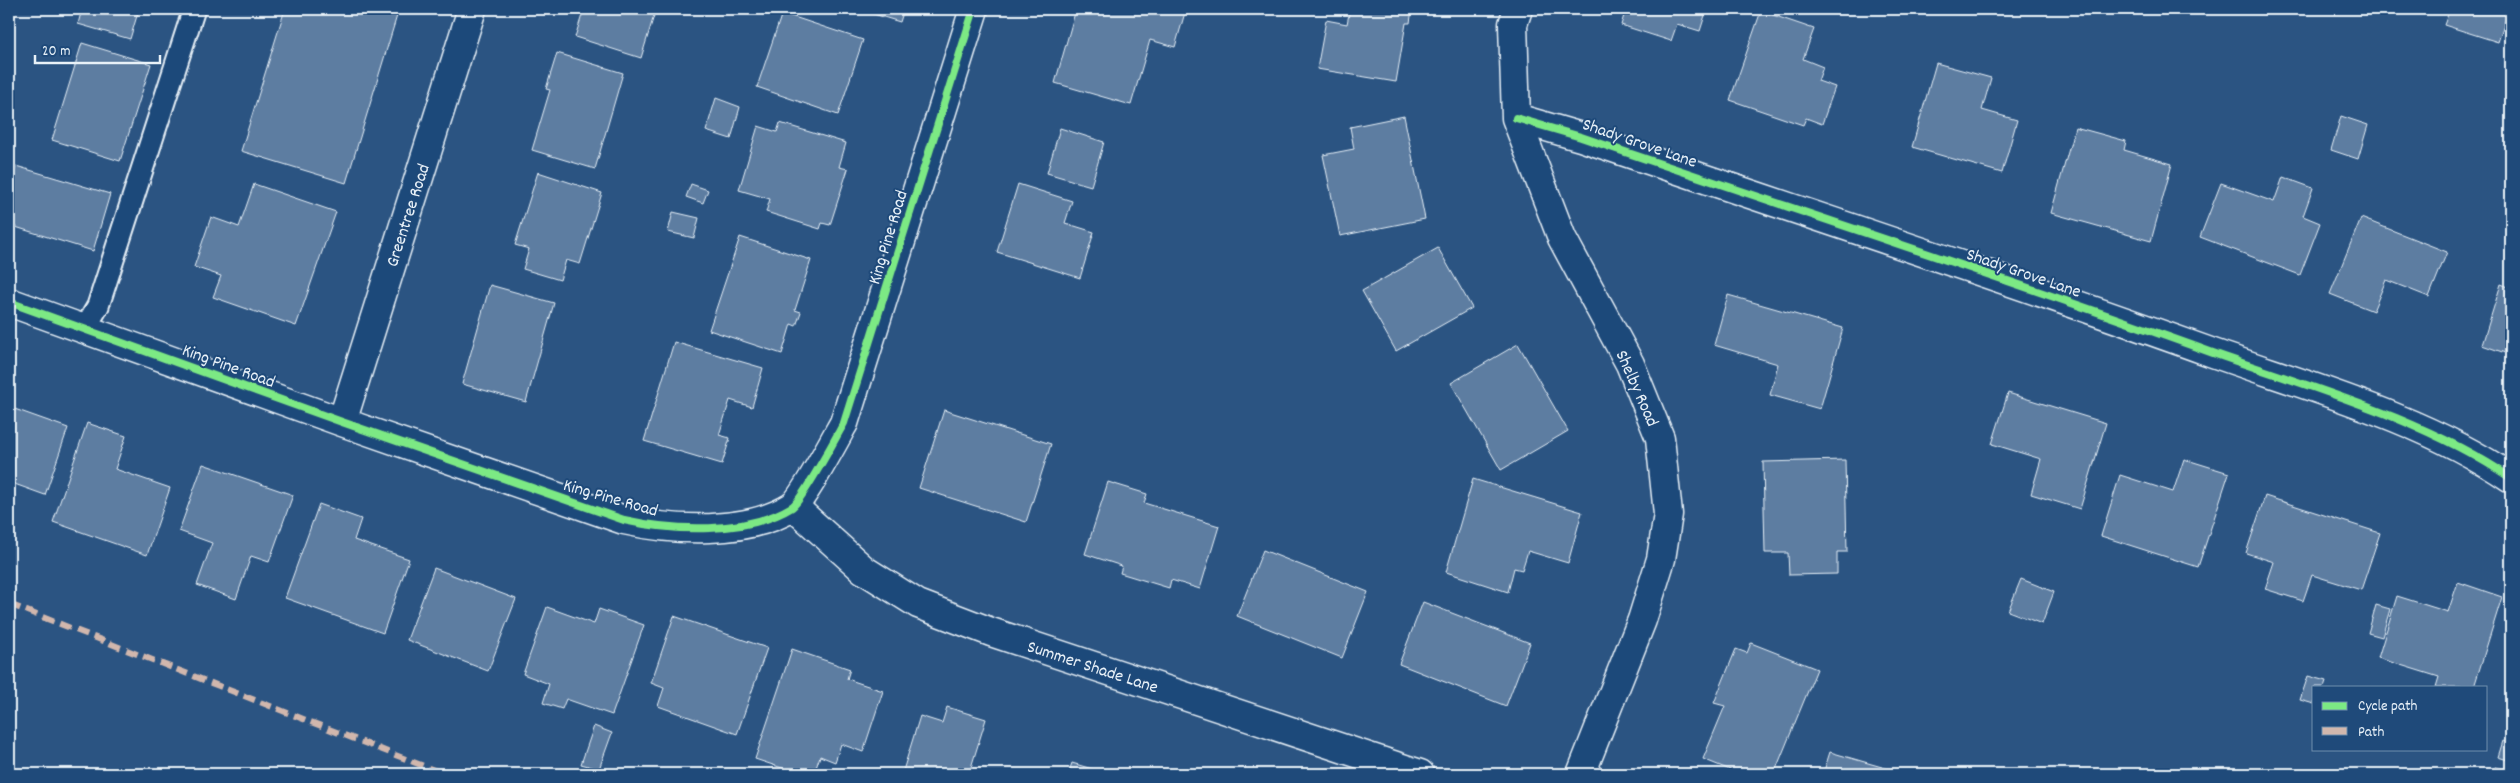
<svg xmlns="http://www.w3.org/2000/svg" width="2520" height="783" viewBox="0 0 2520 783" font-family="Dekko,sans-serif">
	<rect width="100%" height="100%" fill="#2b5482"/>
	<filter id="ink" filterUnits="userSpaceOnUse"><feTurbulence type="fractalNoise" baseFrequency=".02" numOctaves="2"/><feDisplacementMap in="SourceGraphic" scale="10" xChannelSelector="R" yChannelSelector="G"/><feConvolveMatrix kernelMatrix="1 2 1 2 8 2 1 2 1" color-interpolation-filters="sRGB"/></filter>
	<g filter="url(#ink)">
		<path fill="#5d7da1" stroke="#e8f1f8" d="M82 9H139L130 39 78 24Z
			M285 9H399L346 183 241 151Z
			M584 9H656L641 58 575 37Z
			M857 9H904L900 22Z
			M1076 9H1186L1175 47 1150 40 1131 105 1055 83Z
			M1350 9H1412L1410 23H1406L1396 82 1317 69 1326 20 1347 24Z
			M1626 9H1707L1700 31 1677 24 1671 41 1621 25Z
			M2450 9H2509L2498 42 2444 25Z
			M1761 11 1814 29 1803 59 1823 67 1818 81 1835 87 1822 124 1806 118 1803 125 1730 100Z
			M782 13 863 40 838 115 757 87Z
			M82 43 151 64 120 161 52 140Z
			M557 53 623 73 595 169 532 150 550 90 546 89Z
			M1936 63 1991 78 1982 110 2017 120 2002 173 1912 147Z
			M716 98 740 107 731 139 706 131Z
			M1404 116 1425 219 1340 236 1323 155 1354 149 1350 127Z
			M2341 116 2368 125 2358 159 2331 150Z
			M780 123 846 143 839 167 848 169 830 225 822 223 820 229 766 212 770 199 739 190 758 126 777 132Z
			M2075 127 2126 141 2124 150 2172 164 2151 241 2051 213Z
			M1060 128 1104 142 1091 186 1047 173Z
			M16 166 110 194 93 251 9 225V190Z
			M538 172 602 193 580 264 566 260 560 280 523 269 529 249 515 245Z
			M2283 177 2313 188 2303 216 2320 223 2300 275 2200 237 2221 183 2274 202Z
			M254 184 336 212 296 326 213 297 221 276 194 267 211 217 239 227Z
			M691 184 708 190 703 203 686 197Z
			M1018 184 1072 201 1065 223 1094 232 1080 278 997 252Z
			M673 212 699 218 694 238 668 232Z
			M2361 218 2447 252 2429 297 2386 280 2373 311 2330 294Z
			M740 237 811 260 795 310 801 312 796 326 791 324 782 354 709 330Z
			M1438 248 1472 308 1396 351 1362 291Z
			M2501 284 2511 288V355L2482 345Z
			M490 285 554 303 526 402 462 384Z
			M1728 295 1843 328 1820 409 1770 395 1778 364 1714 345Z
			M674 342 763 368 752 407 730 400 719 435 730 438 722 464 644 441Z
			M1518 344 1568 431 1501 470 1451 383Z
			M2008 393 2106 423 2080 509 2031 494 2041 459 1992 444Z
			M9 407 68 428 45 495 9 482Z
			M944 410 1051 444 1026 522 919 488Z
			M87 423 126 436 115 469 170 488 147 555 53 522Z
			M2184 459 2229 473 2198 567 2101 536 2120 475 2173 492Z
			M1845 460 1847 552H1837V574L1789 575 1788 553H1765L1763 462Z
			M203 464 293 495 269 562 251 556 236 599 197 585 212 543 179 531Z
			M1473 479 1582 512 1568 563 1528 551 1522 570 1514 568 1508 592 1446 572Z
			M1108 482 1147 494 1144 503 1219 526 1200 589 1171 580 1169 588 1120 573 1122 566 1085 554Z
			M2265 496 2380 533 2361 590 2312 575 2303 601 2265 589 2274 562 2246 553Z
			M319 504 361 519 354 540 409 559 383 633 285 598Z
			M1263 550 1368 592 1342 658 1237 616Z
			M434 568 516 599 488 671 407 640Z
			M2021 579 2054 592 2042 624 2008 611Z
			M2458 582 2502 597 2474 687H2436L2439 677 2378 658 2397 596 2448 612Z
			M1423 602 1530 643 1506 706 1399 664Z
			M2376 605 2390 609 2382 637 2368 633Z
			M547 607 594 624 599 609 644 625 612 715 566 699 562 709 543 703 549 684 523 674Z
			M674 616 767 648 737 734 658 706 664 688 651 683Z
			M1751 643 1817 669 1774 774H1740L1703 759 1725 706 1714 703 1736 649 1747 653Z
			M792 649 850 669 847 679 883 691 863 752 841 744 835 762 820 756 814 774H800L755 759Z
			M2308 676 2326 681 2324 687H2314V704L2300 700Z
			M947 707 986 719 969 774H902L920 716 942 723Z
			M594 726 612 733 599 769 581 764Z
			M2503 741 2511 744V761L2498 757Z
			M1830 752 1906 774H1823Z
			M1072 763 1109 774H1068Z
			M2495 767 2511 772V774H2493Z"/>
		<g fill="none" stroke-linecap="round" stroke-linejoin="round">
			<defs>
				<path id="service" d="M85 328 98 306 194 9"/>
				<path id="minor" d="M1518 9 1513 24 1516 118 1562 238 1630 364 1660 438 1668 514 1661 559 1642 620 1581 774
					M1516 118 1581 137C1792 209 2004 277 2213 353 2312 388 2425 419 2511 478
					M9 302 342 422 624 520C673 531 747 535 792 507 803 499 835 439 844 423L974 9
					M342 422 472 9
					M793 506 864 570 918 604 991 632 1420 774"/>
			</defs>
			<use href="#service" stroke="#e8f1f8" stroke-width="25"/>
			<use href="#minor" stroke="#e8f1f8" stroke-width="31"/>
			<use href="#service" stroke="#1f4a7a" stroke-width="21"/>
			<use href="#minor" stroke="#1f4a7a" stroke-width="28"/>
			<path stroke="#d1b7ad" stroke-width="6" stroke-dasharray="12 6" stroke-linecap="butt" d="M9 604 444 774"/>
			<defs>
				<path id="cycleway" d="M1516 118 1581 137C1792 209 2004 277 2213 353 2312 388 2425 419 2511 478
					M9 302 342 422 624 520C673 531 747 535 792 507 803 499 835 439 844 423L974 9"/>
			</defs>
			<use href="#cycleway" stroke="#1f4a7a" stroke-width="11"/>
			<use href="#cycleway" stroke="#7ce984" stroke-width="8"/>
		</g>
	</g>
	<g text-anchor="middle" stroke-width="4" stroke-linejoin="round" paint-order="stroke">
		<g font-size="18" fill="#e8f1f8" stroke="#1f4a7a">
			<text transform="translate(1640 142) rotate(19)" y="6">Shady Grove Lane</text>
			<text transform="translate(407 215) rotate(-72)" y="6">Greentree Road</text>
			<text transform="translate(887 237) rotate(-73)" y="6">King Pine Road</text>
			<text transform="translate(2024 272) rotate(19)" y="6">Shady Grove Lane</text>
			<text transform="translate(229 365) rotate(20)" y="6">King Pine Road</text>
			<text transform="translate(1638 388) rotate(66)" y="6">Shelby Road</text>
			<text transform="translate(611 497) rotate(16)" y="6">King Pine Road</text>
			<text transform="translate(1093 666) rotate(18)" y="6">Summer Shade Lane</text>
		</g>
	</g>
	<rect width="2520" height="783" fill="none" stroke="#1f4a7a" stroke-width="30"/>
	<rect x="15" y="15" width="2490" height="753" fill="none" stroke="#e8f1f8" stroke-width="2" filter="url(#ink)"/>
	<rect x="2312" y="686" width="175" height="65" fill="#1f4a7a" stroke="#6f8dac"/>
	<rect x="2322" y="702" width="25" height="8" fill="#7ce984" stroke="#6f8dac"/>
	<text x="2358" y="710" font-size="15" fill="#e8f1f8">Cycle path</text>
	<rect x="2322" y="727" width="25" height="8" fill="#d1b7ad" stroke="#6f8dac"/>
	<text x="2358" y="736" font-size="15" fill="#e8f1f8">Path</text>
	<path d="M35 55v8h125v-8" fill="none" stroke="#e8f1f8" stroke-width="2.5"/>
	<text x="42" y="55" font-size="15" fill="#e8f1f8" stroke="#1f4a7a" stroke-width="4" paint-order="stroke">20 m</text>
</svg>
